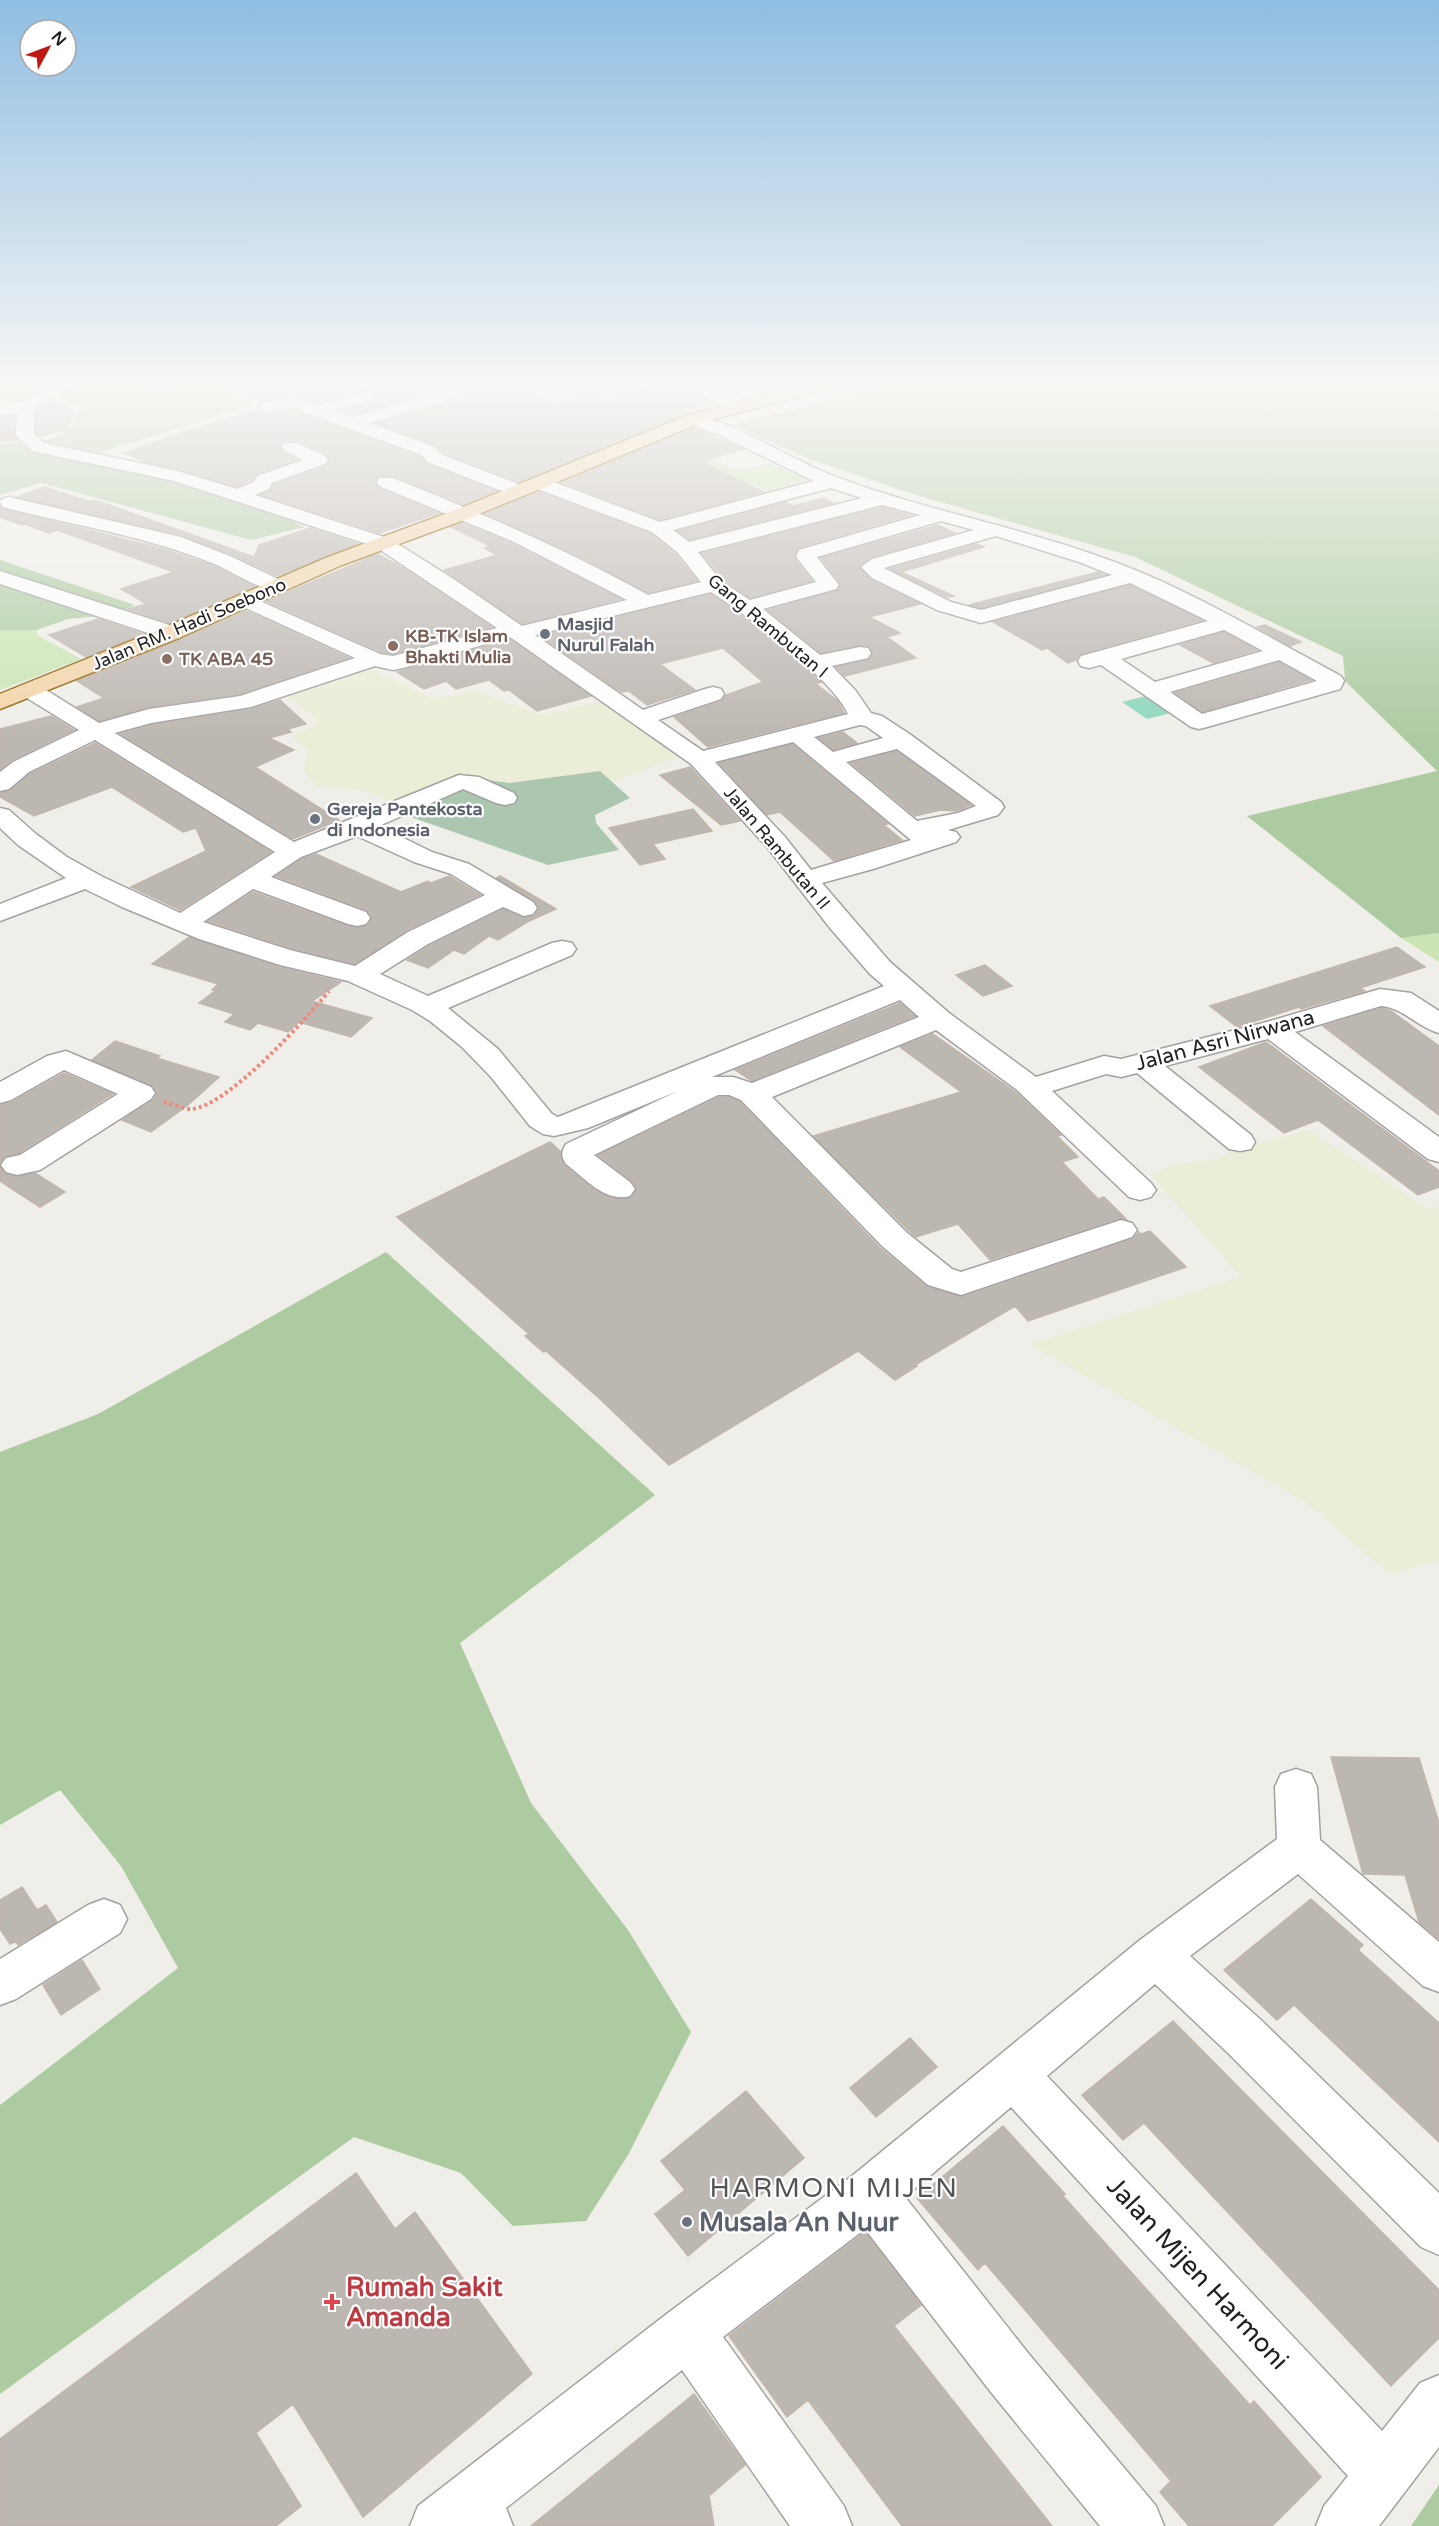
<svg xmlns="http://www.w3.org/2000/svg" width="1439" height="2526" viewBox="0 0 1439 2526" font-family="'Varela Round',sans-serif">
	<rect width="100%" height="100%" fill="#f0eee8"/>
	<path fill="#ebedd6" d="M367 667 432 698 477 691 540 715 603 701 685 755 610 782 600 771 510 783 457 776 392 803 365 790 317 786 304 771 308 750 293 736 320 723 284 693Z
		M1308 1130 1428 1209 1439 1206V1560L1391 1574 1363 1552 1309 1504 1030 1344 1241 1277 1151 1175 1174 1165 1217 1159 1238 1149Z"/>
	<path fill="#cbe5b4" d="M661 436 738 470 769 464 811 479 770 492 749 483 714 494 620 453Z
		M0 630H37V635L81 659 0 690Z
		M1439 933V962L1401 938Z"/>
	<path fill="#adcba1" d="M0 386H127L140 390 175 386H258L233 393 252 405 76 460C156 477 229 494 305 527L251 540 41 483 0 495V444L52 439 71 428 81 408C72 404 59 398 49 397 32 396 17 405 0 401Z
		M885 386H1439V933L1401 938 1247 816 1437 771 1345 681 1343 656 1135 557 919 496 811 460 733 425Z
		M0 560 135 605 112 615 68 619 37 630H0Z
		M386 1252 655 1495 460 1643 531 1803 628 1930 691 2032 628 2155 586 2221 513 2226 461 2173 354 2137 0 2394V2105L178 1968 121 1866 60 1790 0 1825V1452L98 1414Z
		M1439 2485V2526H1411Z"/>
	<path fill="#acc7b0" d="M600 771 630 798 595 815 596 823 619 850 548 865 408 816 392 803 457 776 510 783Z"/>
	<path fill="#8ed7bc" d="M1150 695 1175 712 1147 719 1122 702Z"/>
	<path fill="#bdb7b1" stroke="#c1b5ac" stroke-width="1.5" d="M229 386H450L353 415 341 410 372 402 375 397 373 391 364 389 317 403 290 395 261 402Z
		M490 386H529L530 394 555 403 587 393 607 400 657 386H684L687 392 714 403 676 414 680 416 519 482 441 452 436 445 376 423 487 392Z
		M54 400 72 409V419L66 430 40 436 36 433V410Z
		M289 409 421 457 426 464 496 491 463 504 394 476H379L375 481 378 488 439 513 380 533 261 495 270 491 274 485 326 466 330 461 326 454 298 441H285L280 447 284 453 297 460 256 474 252 480 237 487 178 469 148 463 124 453 190 430 260 410 269 414Z
		M15 416 14 435 18 440 0 442V417Z
		M694 428 743 449 701 462 764 492 660 520 562 482Z
		M44 487 91 502 95 500 254 557 259 545 310 528 358 544 277 576 231 554 182 535 17 497Z
		M539 492 651 534 676 555 697 581 648 593 587 560 486 514Z
		M824 498 833 503 689 540 678 531 786 502 793 506Z
		M882 507 910 515 798 548 794 558 812 581 750 598 723 579 702 553Z
		M0 508 160 548 211 565 254 586 170 623 128 609 147 604 121 589 174 572 57 530 49 533 25 524 22 525 0 517Z
		M462 523 511 543 621 599 522 624 444 570 497 555 485 548 490 546 451 527Z
		M938 525 955 533 871 557 859 567 871 580 920 604 869 617 900 633 887 637 916 658 845 676 836 667 868 660 873 654 870 647 860 645 821 653 768 610 838 590 841 584 821 558Z
		M977 544 984 547 901 572 954 596 947 597 890 569Z
		M378 554 405 569 492 627 393 654 381 652 266 601Z
		M1098 572 1105 575 981 608 969 605Z
		M1130 585 1202 620 1080 654 1076 660 1068 663 1047 648 1042 650 993 622Z
		M711 594 764 633 805 667 821 682 816 684 838 701 844 713 708 747 674 717 722 701 726 695 763 682 723 648 660 664 695 690 647 705 629 691 622 692 617 689 540 636Z
		M246 611 349 658 239 694 149 707 99 721 77 707 104 698 77 681 180 640Z
		M98 619 143 634 86 657 49 635Z
		M1265 625 1301 642 1290 646 1257 627Z
		M1224 632 1257 650 1213 663 1180 645Z
		M510 639 591 696 537 711 509 690 504 691 489 680 456 689 446 681 424 689 397 672Z
		M1279 662 1311 680 1202 712 1175 693Z
		M280 700 306 724 288 729 291 732 269 738 294 750 255 767 339 820 293 839 121 734 151 725 251 709Z
		M51 716 74 730 12 760 0 769V729Z
		M843 732 857 743 833 750 819 738Z
		M95 743 271 852 180 910 131 887 206 851 196 828 183 832 112 787 34 816 0 797V793L10 791 30 774Z
		M792 744 888 824 884 825 902 840 834 861 780 812 767 815 719 763Z
		M897 751 971 805 957 811 940 810 915 816 851 763Z
		M690 767 740 821 721 825 660 775Z
		M693 809 712 831 653 844 665 859 640 865 609 828Z
		M316 854 401 892 428 881 431 883 449 876 480 895 407 930 355 964 291 948 208 921 253 892 347 926 357 928 368 925 372 917 367 910 276 876 302 859Z
		M500 876 556 909 527 922 498 940 489 936 464 954 454 950 428 968 407 960 429 946 503 909 523 918 535 915 539 909 535 901 496 878Z
		M189 937 279 967 341 982 312 1001 372 1018 351 1037 299 1022 288 1032 258 1023 250 1030 225 1022 234 1014 199 1003 215 991 212 990 218 984 152 964Z
		M1397 947 1425 967 1360 988 1365 991 1301 1009 1299 1007 1237 1027 1210 1006Z
		M985 965 1012 986 983 996 956 975Z
		M900 1003 915 1016 752 1081 735 1070Z
		M1381 1008 1391 1011 1439 1046V1115L1323 1026Z
		M933 1034 1018 1094 1061 1135 1057 1136 1078 1157 1062 1162 1098 1199 1104 1197 1126 1219 1120 1218 990 1260 958 1224 916 1237 908 1230 813 1136 961 1092 900 1047Z
		M115 1041 160 1056 157 1058 219 1077 188 1105 151 1132 122 1120 153 1100 157 1094 153 1086 92 1060Z
		M1266 1042 1439 1171V1187L1418 1195 1318 1120 1284 1133 1199 1067Z
		M64 1073 113 1094 19 1153 6 1156 0 1163V1105L12 1102Z
		M719 1097H729L740 1102 880 1248 927 1287 962 1297 1133 1239 1139 1232 1141 1234 1150 1231 1186 1267 1028 1321 1015 1306 915 1365 917 1366 895 1380 858 1351 669 1465 600 1399 546 1351 543 1352 525 1336 529 1334 397 1217 550 1142 560 1151 565 1166 595 1190 612 1198H630L637 1189 632 1181 598 1155Z
		M0 1167 5 1174 16 1177 35 1173 65 1192 40 1207 0 1181Z
		M1331 1757 1419 1758 1439 1823V1939L1419 1922 1405 1875 1363 1874Z
		M22 1887 37 1910 46 1905 57 1922 18 1945 16 1941 10 1944 0 1929V1900Z
		M1311 1899 1363 1945 1358 1950 1439 2023V2142L1294 2005 1277 2020 1224 1970Z
		M82 1960 100 1989 61 2015 43 1985Z
		M1173 2021 1439 2290V2338L1391 2386 1144 2123 1123 2140 1082 2095Z
		M910 2038 937 2067 876 2117 850 2088Z
		M746 2091 804 2158 688 2256 655 2214 685 2190 661 2161Z
		M1003 2126 1065 2194 1063 2196 1250 2405 1254 2401 1321 2477 1272 2526H1189L1160 2492 1171 2481 985 2263 978 2270 917 2198Z
		M356 2173 395 2229 415 2212 532 2374 363 2517 293 2404 256 2433 301 2506 276 2526H0V2439Z
		M865 2232 921 2305 894 2326 1052 2526H902L808 2400 787 2417 729 2336Z
		M694 2394 745 2465 709 2496 714 2526H531Z"/>
	<g fill="none" stroke-linecap="round" stroke-linejoin="round">
		<defs>
			<path id="minor" d="M51 386H73L34 409V434L44 443 178 471 237 489 254 482 257 476 303 460 285 451 282 447 285 443H297L325 456 328 460 325 464 272 483 269 489 255 495 390 539 455 580 522 626 627 600 512 541 379 486 377 482 379 478H393C480 513 566 549 648 595L701 582 678 553 652 532 532 487 530 483 532 479H546L660 522 814 481 719 435 688 423 685 419 688 415 694 414C745 427 790 460 839 478 922 509 1009 525 1092 554 1180 583 1260 633 1341 676L1344 681 1340 689 1207 727 1199 729 1191 727 1101 665 1089 668 1081 666 1078 661 1081 656 1208 621 1130 583 981 623 937 610 872 578 861 567 872 559 974 530 941 521 817 557 839 585 836 589 763 609 820 655 860 647 868 648 871 653 868 658 832 666 855 690 871 713 882 716 911 735 1001 802 1004 807 998 815 948 830 956 832 960 837 956 842 873 869 822 883 890 962 949 1013 1036 1077 1104 1056 1121 1059 1263 1023 1380 989 1411 993 1439 1011V1033C1417 1027 1404 1008 1381 1006L1295 1032 1439 1137V1162L1428 1159 1268 1039 1165 1066 1251 1135 1255 1142 1251 1149 1240 1151 1229 1149 1137 1073 1121 1077 1106 1074 1052 1091 1151 1183 1156 1190 1151 1197 1140 1200 1129 1197 1017 1090 936 1030 772 1097 906 1232 952 1269 961 1272 1121 1220 1132 1223 1137 1230 1132 1237 961 1295 928 1285 882 1246 741 1100 729 1095H718L594 1155 630 1182 635 1189 630 1196C605 1203 585 1178 566 1164 561 1156 561 1152 566 1144L678 1091 588 1128 554 1136 543 1134 530 1126 491 1077 462 1047 430 1021 412 1010 348 981 280 965 199 939 122 907 85 889 0 921V904L66 878 18 845 0 828V808L9 810 36 834 67 857 103 877 180 913 275 852 95 740 29 772 9 789 0 791V772L13 762 79 730 22 695 19 690 22 685 30 683 38 685 99 723 149 709 240 696 355 658 237 604 234 600 237 596 244 594 380 654 393 656 497 628 376 547 174 481 32 451 16 435 17 413 0 415V405L23 402ZM831 488 862 498 689 542 673 530ZM882 505 920 515 799 550 796 557 816 582 750 600 721 581 698 552ZM996 536 1079 562 1112 575 981 610 951 602 884 568ZM711 592C746 615 832 678 848 714L703 751 658 720 721 699 724 694 721 689 713 687 705 689 643 710 535 635ZM1224 630 1263 651 1155 682 1121 659ZM510 637 691 764 767 847 830 928 870 974 884 986 558 1117 552 1114 498 1049 448 1008 572 955 576 949 572 943 562 941 552 943 428 996 380 974 428 944 503 907 524 916 533 914 537 908 533 902 469 864 432 852 379 826 463 789 496 803 505 805 514 803 517 798 514 793 479 777 459 775 294 842 115 733 151 723 251 707 375 666 393 670 403 668ZM1279 660 1317 681 1202 714 1170 692ZM860 725 866 726 883 738 833 752 814 737ZM793 742 911 840 811 870 785 837 715 762ZM897 749 976 806 958 813 917 821 846 762ZM357 836 414 862 451 874 485 895 408 932 355 966 290 950 203 922 253 889 348 924 357 926 366 924 370 918 366 912 271 877 301 857ZM900 1000 919 1017 752 1083 733 1077H712Z
				M155 386H172V387L164 392 158 391Z
				M460 386H488L486 390 369 423 435 447 440 454 526 487 528 491 526 495H512L427 462 422 455 289 407 269 412 263 411 260 407 263 403 290 397 317 405 365 391 371 392 373 396 371 400 334 410 353 417Z
				M686 386H710L748 402 751 406 748 410H736L688 390Z
				M776 386H799L805 392 797 397Z
				M9 497 181 537 230 556 284 582 287 586 284 590C265 595 231 570 212 563 145 536 73 525 2 507L0 502 2 499Z
				M0 571 179 628 182 633 179 638 171 639 163 638 0 584Z
				M66 1051 151 1087 155 1093 151 1099 40 1170 17 1175 6 1172 1 1165 6 1158 20 1155 118 1094 64 1070 11 1100 0 1103V1082L47 1056Z
				M1296 1769 1311 1774 1317 1787 1320 1840 1439 1942V1992L1423 1986 1298 1874 1190 1956 1262 2021 1439 2193V2255L1421 2247 1228 2053 1155 1984 1047 2076 1382 2431 1420 2383 1439 2375V2447L1379 2526H1316L1324 2506 1348 2476 1011 2107 905 2197 1028 2353 1156 2506 1164 2526H1100L990 2391 865 2229 723 2337 844 2506 852 2526H790L682 2370 506 2508 513 2526H410L418 2506 668 2313 852 2176 1140 1940 1277 1839 1275 1787 1281 1774Z
				M104 1899 120 1905 127 1919 120 1933 16 1999 0 2005V1959L88 1905Z"/>
			<path id="major" d="M797 386H826L824 390 700 423 472 517 342 565 179 638 0 709V694L163 628 328 557 458 509 688 415Z"/>
		</defs>
		<use href="#minor" stroke="#a2a2a2" stroke-width="3"/>
		<use href="#major" stroke="#8f670f" stroke-width="3"/>
		<path stroke="#ed8a7d" stroke-width="4" stroke-dasharray="3 3" stroke-linecap="butt" d="M164 1102C172 1104 183 1109 191 1109 226 1108 306 1019 329 991"/>
		<use href="#minor" fill="#fff" fill-rule="evenodd"/>
		<use href="#major" fill="#f3d5aa" fill-rule="evenodd"/>
	</g>
	<linearGradient id="sky" x2="0" y2="1"><stop stop-color="#90bee2"/><stop offset="0.52" stop-color="#f8f7f5"/><stop offset="1" stop-color="#f8f7f5" stop-opacity="0"/></linearGradient>
	<rect width="1439" height="740" fill="url(#sky)"/>
	<g fill="#6b7280" stroke="#fff" stroke-width="2">
		<circle cx="545" cy="634" r="6"/>
		<circle cx="315" cy="819" r="6"/>
		<circle cx="687" cy="2222" r="6"/>
	</g>
	<g fill="#8d6e63" stroke="#fff" stroke-width="2">
		<circle cx="393" cy="646" r="6"/>
		<circle cx="167" cy="659" r="6"/>
	</g>
	<path fill="#e0444e" stroke="#fff" stroke-width="2" d="M329 2293h6v6h6v6h-6v6h-6v-6h-6v-6h6z"/>
	<g text-anchor="middle" stroke-width="4.5" stroke-linejoin="round" paint-order="stroke">
		<g font-size="18" fill="#212121" stroke="#fff">
			<text transform="translate(189 624) rotate(-23)" y="6">Jalan RM. Hadi Soebono</text>
			<text transform="translate(768 626) rotate(40)" y="6">Gang Rambutan I</text>
			<text transform="translate(777 848) rotate(50)" y="6">Jalan Rambutan II</text>
		</g>
		<g font-size="18" font-weight="bold" fill="#5b616d" stroke="#fff" text-anchor="start">
			<text x="557" y="630">Masjid<tspan x="557" dy="21">Nurul Falah</tspan></text>
			<text x="327" y="815">Gereja Pantekosta<tspan x="327" dy="21">di Indonesia</tspan></text>
		</g>
		<g font-size="18" font-weight="bold" fill="#785e54" stroke="#fff" text-anchor="start">
			<text x="405" y="642">KB-TK Islam<tspan x="405" dy="21">Bhakti Mulia</tspan></text>
			<text x="179" y="665">TK ABA 45</text>
		</g>
		<g font-size="21" fill="#212121" stroke="#fff">
			<text transform="translate(1225 1040) rotate(-15)" y="7">Jalan Asri Nirwana</text>
		</g>
		<g font-size="26" font-weight="bold" fill="#5b616d" stroke="#fff" text-anchor="start">
			<text x="699" y="2231">Musala An Nuur</text>
		</g>
		<g font-size="26" fill="#212121" stroke="#fff">
			<text transform="translate(1198 2273) rotate(47)" y="9">Jalan Mijen Harmoni</text>
		</g>
		<g font-size="26" font-weight="bold" fill="#be3a42" stroke="#fff" text-anchor="start">
			<text x="346" y="2296">Rumah Sakit<tspan x="346" dy="30">Amanda</tspan></text>
		</g>
		<g font-size="27" letter-spacing="1.5" fill="#545454" stroke="#fff">
			<text x="834" y="2197">HARMONI MIJEN</text>
		</g>
	</g>
	<g transform="translate(48 48) rotate(49)"><circle r="28" fill="#ffffff" stroke="#a6a6a6" stroke-width="1.5"/>
	<path d="M0-4.5L10 22L0 15L-10 22Z" fill="#be1714"/>
	<text y="-9" font-size="16" font-weight="bold" text-anchor="middle" fill="#212121">N</text>
	</g>
</svg>
